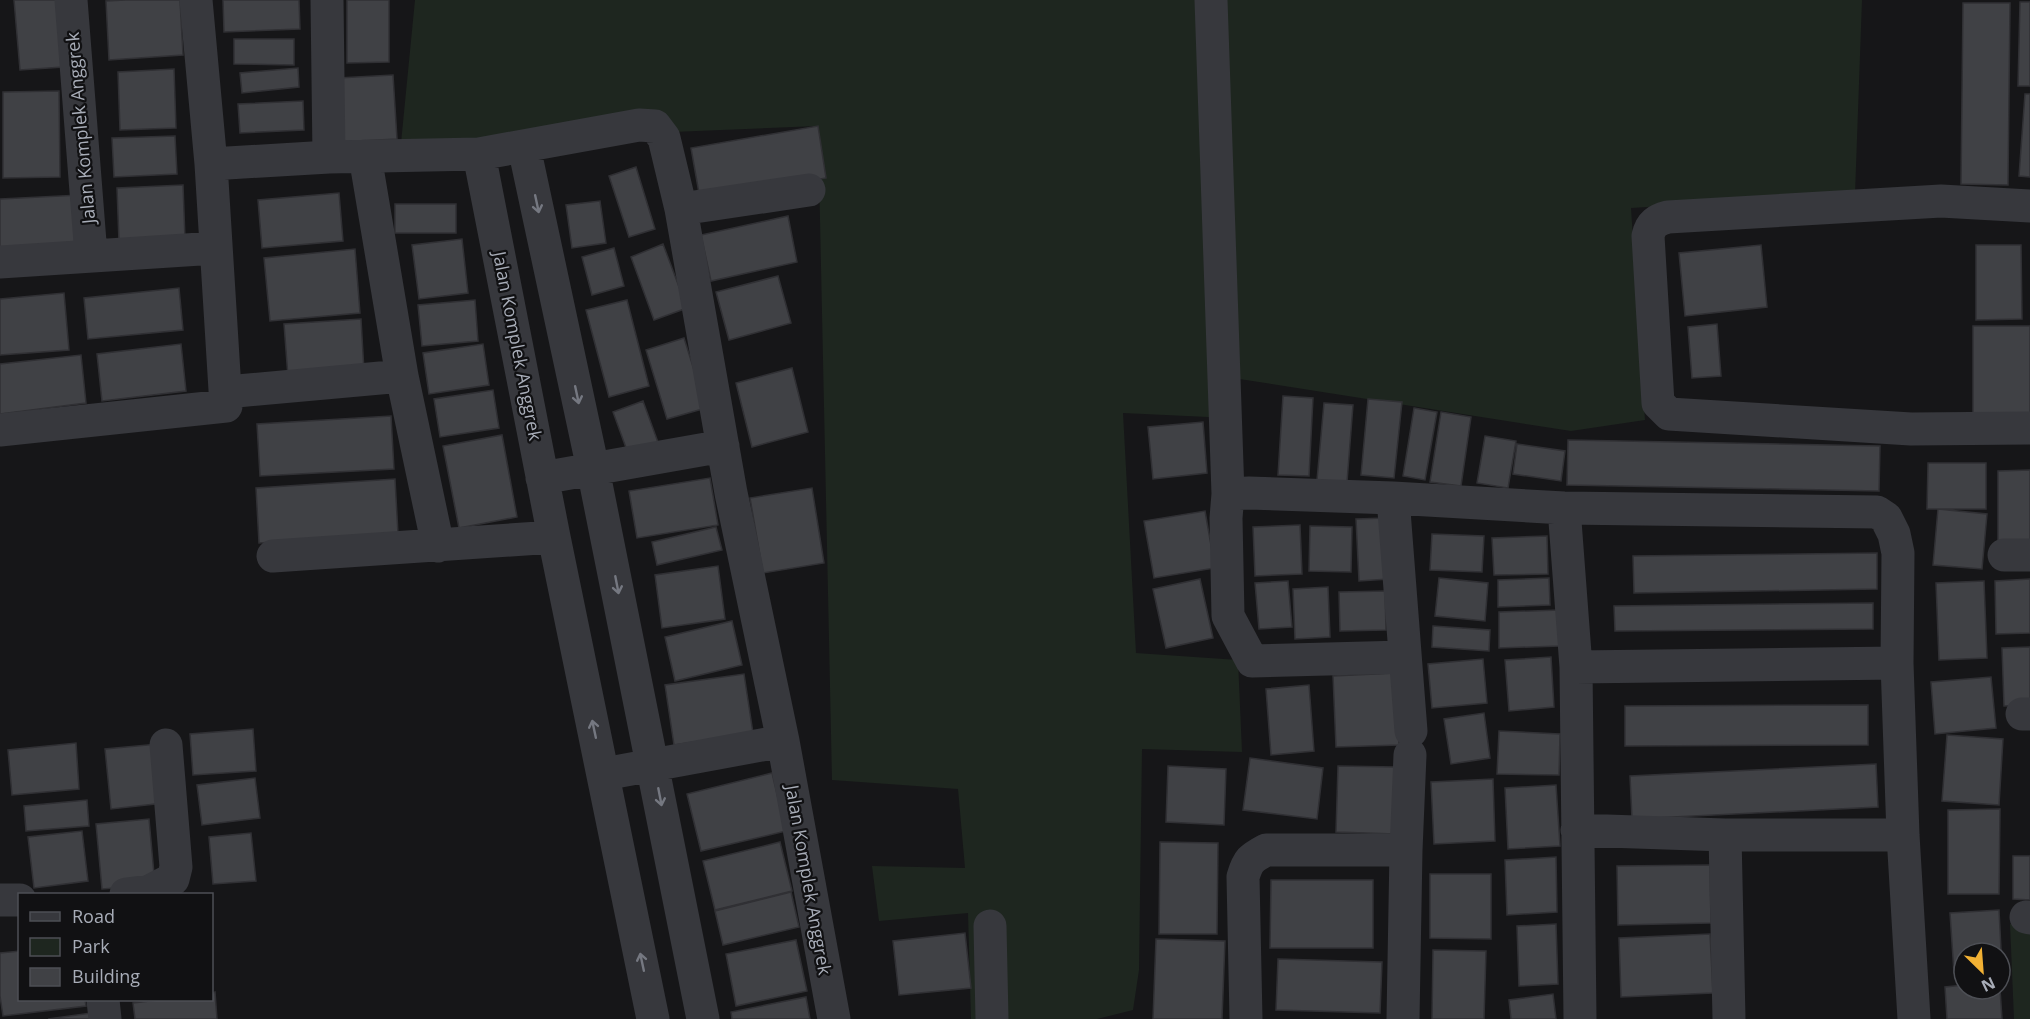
<svg xmlns="http://www.w3.org/2000/svg" width="2030" height="1019" viewBox="0 0 2030 1019" font-family="'Open Sans',sans-serif">
	<rect width="100%" height="100%" fill="#161618"/>
	<path fill="#1e261f" d="M415 0H1862L1855 194 1631 208 1645 420 1571 431 1233 378 1229 418 1123 413 1136 653 1238 660 1242 752 1142 749 1139 970 1133 1010 1097 1019H971L968 913 879 921 872 866 965 868 958 789 832 780 818 126 401 143Z
		M2010 924 2030 926V1019H2014Z"/>
	<path fill="#404145" stroke="#303034" stroke-width="1.5" d="M14 0H58L63 67 20 70Z
		M125 0H180L183 55 109 60 106 1Z
		M223 0H299L300 29 224 32Z
		M347 0H389V62L347 63Z
		M2020 2H2030V86H2018Z
		M1963 3H2010L2008 185 1961 184Z
		M234 39H294V65L234 64Z
		M298 68 299 87 242 93 240 73Z
		M174 69 176 128 120 130 118 72Z
		M393 75 397 139 341 142 338 78Z
		M59 91 60 177 3 178V92Z
		M2025 94H2030V177L2019 176Z
		M303 101 304 130 240 133 238 104Z
		M818 126 826 178 700 199 691 148Z
		M175 136 177 174 114 177 112 138Z
		M636 167 655 229 629 237 609 176Z
		M183 185 185 239 119 242 117 188Z
		M339 193 343 241 262 248 258 200Z
		M80 195 83 251 0 255V199Z
		M600 201 606 243 572 248 566 205Z
		M395 204H456V233H395Z
		M788 216 797 262 711 281 701 235Z
		M462 239 468 293 419 299 412 245Z
		M663 244 687 308 654 320 631 257Z
		M1761 245 1767 307 1685 316 1679 253Z
		M1976 245H2021L2022 319 1976 320Z
		M614 248 624 286 592 295 582 257Z
		M355 249 360 313 270 321 264 258Z
		M778 276 791 323 729 340 716 292Z
		M179 288 183 330 88 339 84 298Z
		M64 293 69 350 0 355V299Z
		M475 300 478 341 422 346 418 305Z
		M627 300 649 386 609 397 586 310Z
		M361 319 364 371 288 377 284 324Z
		M1717 324 1721 376 1692 378 1688 327Z
		M1973 326H2030V424H1973Z
		M684 338 706 408 667 419 646 350Z
		M181 344 186 391 102 401 97 354Z
		M483 344 489 385 429 394 423 353Z
		M81 355 86 403 0 414V364Z
		M792 368 808 432 752 447 736 383Z
		M493 390 499 428 440 437 434 399Z
		M1283 396 1313 398 1309 476 1278 475Z
		M1368 399 1402 402 1394 478 1361 475Z
		M643 401 659 445 629 456 613 412Z
		M1324 403 1353 405 1347 482 1317 480Z
		M1414 408 1437 412 1425 480 1403 476Z
		M1441 412 1471 417 1461 486 1430 482Z
		M391 416 394 469 260 476 257 424Z
		M1203 422 1207 473 1153 479 1148 427Z
		M502 435 517 517 459 528 443 446Z
		M1485 436 1516 441 1508 488 1477 483Z
		M1568 440 1880 446 1879 491 1567 485Z
		M1517 444 1565 451 1561 481 1513 474Z
		M1928 463H1986V509H1927Z
		M2030 470V543L1998 544V471Z
		M710 478 718 525 637 538 629 491Z
		M395 479 398 534 259 543 256 488Z
		M812 488 824 563 763 573 750 498Z
		M1938 509 1987 514 1982 569 1933 565Z
		M1205 511 1215 568 1154 578 1144 521Z
		M1386 518 1389 579 1359 581 1356 519Z
		M1300 525 1302 574 1255 576 1253 527Z
		M1310 526 1352 527 1351 572 1309 571Z
		M716 527 722 550 657 565 652 542Z
		M1432 534 1484 536 1482 572 1430 570Z
		M1547 536 1548 574 1494 575 1492 538Z
		M1877 553V589L1634 593 1633 556Z
		M718 566 725 619 662 628 655 575Z
		M1439 578 1488 583 1485 621 1435 616Z
		M1549 578 1550 605 1498 607V580Z
		M1200 579 1213 638 1166 648 1153 589Z
		M2030 579V633L1996 634 1995 581Z
		M1288 581 1292 627 1259 629 1255 583Z
		M1984 581 1987 658 1939 660 1936 583Z
		M1328 587 1330 637 1295 639 1293 589Z
		M1385 591 1386 630 1340 631 1339 592Z
		M1873 603V629L1615 631 1614 606Z
		M1559 610 1560 646 1499 648V612Z
		M732 621 742 665 675 681 665 637Z
		M1433 626 1490 630 1489 651 1432 647Z
		M2030 647V705L2004 706 2002 648Z
		M1551 657 1554 707 1509 711 1505 660Z
		M1483 659 1487 703 1432 708 1428 664Z
		M1397 673 1399 745 1336 747 1333 676Z
		M744 674 753 733 674 745 665 685Z
		M1991 677 1996 728 1935 734 1931 682Z
		M1309 685 1314 751 1271 755 1266 689Z
		M1868 705V745L1625 746V706Z
		M1484 713 1490 758 1451 764 1444 719Z
		M253 729 256 771 193 775 190 734Z
		M1499 731 1560 734 1559 775 1497 774Z
		M1947 735 2003 739 1999 805 1942 801Z
		M76 743 79 789 12 795 8 750Z
		M158 744 164 803 111 809 105 749Z
		M1250 758 1323 768 1317 819 1243 810Z
		M1876 764 1878 807 1632 819 1630 776Z
		M1168 766 1226 769 1224 825 1166 822Z
		M1338 766 1396 767 1395 834 1336 832Z
		M772 773 786 831 701 851 687 794Z
		M255 778 260 818 202 825 197 785Z
		M1493 779 1495 841 1434 844 1431 782Z
		M1556 785 1560 846 1508 849 1505 788Z
		M87 800 89 826 26 831 24 806Z
		M2000 809 1999 894H1948V810Z
		M149 819 155 885 102 889 96 824Z
		M82 831 88 881 34 888 28 837Z
		M251 833 256 881 213 884 209 837Z
		M780 842 792 891 715 910 703 861Z
		M1160 842 1218 843 1217 934H1159Z
		M2013 856H2030V900L2013 899Z
		M1556 857 1557 912 1507 915 1505 860Z
		M1710 865 1711 923 1618 925 1617 866Z
		M1430 874H1491V939L1430 938Z
		M1271 880H1373V948H1270Z
		M791 892 799 927 723 945 715 911Z
		M1999 910 2002 969H2000V953H1964V972L1954 973 1950 913Z
		M1556 924 1558 984 1519 986 1517 926Z
		M965 933 971 988 899 995 893 941Z
		M1710 934 1713 993 1621 997 1619 938Z
		M1156 939 1225 941 1222 1019H1153Z
		M796 940 807 991 736 1006 726 954Z
		M1433 950 1486 951 1484 1019H1432Z
		M20 951V1000H85L86 1006 3 1016 0 996V953Z
		M1278 959 1382 962 1380 1013 1276 1010Z
		M1964 985V989H2000L2002 1019H1947L1945 987Z
		M215 992 217 1019H135L133 1003 158 1000H212V993Z
		M1553 994 1556 1019H1511L1509 1000Z
		M806 997 810 1019H732L731 1012Z
		M91 1013 92 1019H48Z"/>
	<g fill="none" stroke-linecap="round" stroke-linejoin="round">
		<path stroke="#37383d" stroke-width="33" d="M71 0 91 255
			M196 0 211 164
			M327 0 329 157
			M1211 0 1228 494
			M524 147 593 469 703 1019
			M479 154 554 537 653 1019
			M365 156 402 376 438 546
			M2030 206 1941 201 1668 217C1657 220 1651 223 1648 236L1658 403 1669 414 1911 429 2030 428
			M681 209 809 190
			M0 262 216 248
			M226 392 402 376
			M0 430 226 406 211 164 329 157 479 154 639 125 655 126 664 138 681 209 731 493 783 741 834 1019
			M542 478 723 446
			M1393 498 1249 493 1228 494 1226 518 1228 616 1252 661 1404 657
			M1564 508 1576 667 1580 1019
			M2004 555H2030
			M273 556 554 537
			M1576 667 1897 663
			M2022 714H2030
			M1411 731 1393 498 1564 508 1877 512 1886 518 1894 534 1898 553 1897 663 1903 835 1914 1019
			M604 774 783 741
			M1577 830 1725 835H1903
			M1725 835 1729 1019
			M1406 850 1410 755
			M126 894 150 891 173 879 176 867 166 745
			M0 900H20
			M2026 917 2030 918
			M990 926 992 1019
			M103 1000 105 1019
			M1246 1019 1243 877C1248 860 1251 858 1266 850H1406L1403 1019"/>
	</g>
	<defs><path id="oneway-shaft" d="M-6 0H5M1.5-3L5.5 0L1.5 3" fill="none" stroke-width="1.6" stroke-linecap="round" stroke-linejoin="round" transform="scale(1.5)"/></defs>
	<g stroke="#757881">
		<use href="#oneway-shaft" transform="translate(537 204) rotate(78)"/>
		<use href="#oneway-shaft" transform="translate(577 395) rotate(78)"/>
		<use href="#oneway-shaft" transform="translate(617 585) rotate(79)"/>
		<use href="#oneway-shaft" transform="translate(594 729) rotate(-102)"/>
		<use href="#oneway-shaft" transform="translate(660 797) rotate(79)"/>
		<use href="#oneway-shaft" transform="translate(642 962) rotate(-102)"/>
	</g>
	<g text-anchor="middle" stroke-width="4.5" stroke-linejoin="round" paint-order="stroke">
		<g font-size="18" fill="#a8adb8" stroke="#111113">
			<text transform="translate(81 128) rotate(-95)" y="6">Jalan Komplek Anggrek</text>
			<text transform="translate(517 346) rotate(79)" y="6">Jalan Komplek Anggrek</text>
			<text transform="translate(808 880) rotate(80)" y="6">Jalan Komplek Anggrek</text>
		</g>
	</g>
	<rect x="18" y="893" width="195" height="108" fill="#111113" stroke="#4d4f55" stroke-width="1.5"/>
	<rect x="30" y="912" width="30" height="9" fill="#37383d" stroke="#4d4f55" stroke-width="1.5"/>
	<text x="72" y="923" font-size="18" fill="#a8adb8">Road</text>
	<rect x="30" y="938" width="30" height="18" fill="#1e261f" stroke="#4d4f55" stroke-width="1.5"/>
	<text x="72" y="953" font-size="18" fill="#a8adb8">Park</text>
	<rect x="30" y="968" width="30" height="18" fill="#404145" stroke="#4d4f55" stroke-width="1.5"/>
	<text x="72" y="983" font-size="18" fill="#a8adb8">Building</text>
	<g transform="translate(1982 971) rotate(155)"><circle r="28" fill="#111113" stroke="#4d4f55" stroke-width="1.5"/>
	<path d="M0-4.5L10 22L0 15L-10 22Z" fill="#f2b134"/>
	<text y="-9" font-size="16" font-weight="bold" text-anchor="middle" fill="#a8adb8">N</text>
	</g>
</svg>
